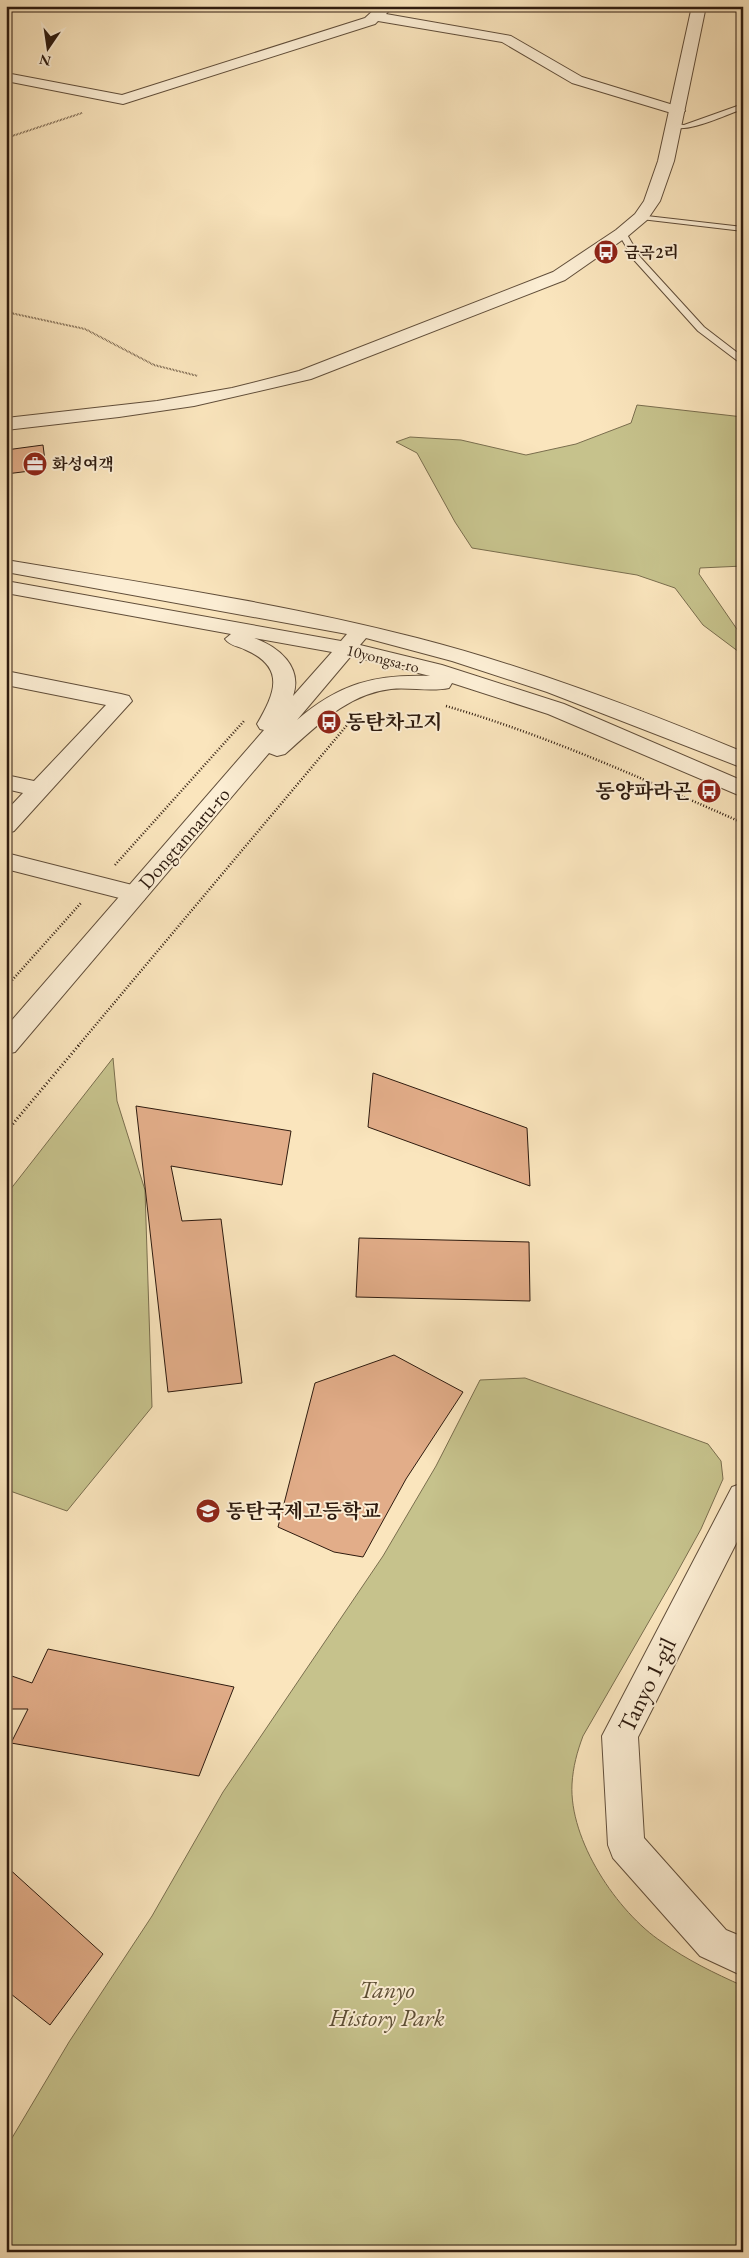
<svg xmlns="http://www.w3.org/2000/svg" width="749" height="2258" viewBox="0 0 749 2258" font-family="'EB Garamond','Noto Serif KR',serif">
	<rect width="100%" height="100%" fill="#fae5bd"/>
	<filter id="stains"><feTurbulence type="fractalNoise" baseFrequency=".004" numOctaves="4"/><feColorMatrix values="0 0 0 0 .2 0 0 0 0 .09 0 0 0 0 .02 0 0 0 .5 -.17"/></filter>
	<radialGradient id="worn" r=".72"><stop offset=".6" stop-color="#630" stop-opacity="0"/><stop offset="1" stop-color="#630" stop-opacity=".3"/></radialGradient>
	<path fill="#c6c28c" stroke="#7a6e4e" d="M637 405 743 417V566L700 568 699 574 743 638V655L703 625 675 588 637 575 472 548 455 522 417 453 396 442 410 437 461 440 526 455 576 444 631 423Z
		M113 1058 117 1101 145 1190 152 1407 67 1511 10 1491 6 1492V1195Z
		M525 1378 708 1444 721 1461 723 1479 701 1529 674 1578 583 1736C577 1752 573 1767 572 1784 569 1840 617 1912 662 1942 687 1960 714 1973 743 1986V2252H6V2148L69 2042 152 1916 223 1792 383 1556 436 1466 480 1380Z"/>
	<path fill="#e2ad89" stroke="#2e1b0f" d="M43 445 46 469 6 474V450Z
		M373 1073 527 1128 530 1186 368 1127Z
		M136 1106 291 1131 282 1185 171 1166 182 1221 221 1219 242 1383 168 1392Z
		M359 1238 529 1242 530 1301 356 1297Z
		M394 1355 463 1392 406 1479 363 1557 334 1552 278 1527 315 1383Z
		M48 1649 234 1687 199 1776 11 1743 28 1709H6V1674L32 1683Z
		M6 1866 103 1954 50 2025 6 1990Z"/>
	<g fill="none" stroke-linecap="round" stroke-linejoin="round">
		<defs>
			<path id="service" d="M743 104V109C727 114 685 135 671 126L675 124 684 125Z
				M638 215 743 227V231L641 219 637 217Z
				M619 231H625L640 257 704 327 743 357V365L698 331 634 260 618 233Z"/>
			<path id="minor" d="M378 6H393L386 14 511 36 582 77 683 108 685 111 678 115 572 83 502 42 378 21 375 24 123 104 6 81V73L122 95 365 18Z
				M6 671 121 694 129 696 132 701 14 831 6 834V811L23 793 6 789V775L34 781 106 705 6 685Z
				M6 853 144 888 147 894 144 900 135 902 6 869Z
				M743 1483V1530L638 1737 644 1838 726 1930 743 1937V1976L700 1956 613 1858 608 1845 602 1736 732 1487Z"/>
			<path id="tertiary" d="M692 6H706L674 161 660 201 647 220 628 236 565 280 311 379 194 406 119 417 6 430V418L157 401 232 388 299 371 553 272 616 230 635 214 644 201 658 161Z
				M6 560C143 583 282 603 417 638 529 667 637 708 743 752V768L547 692 452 661 366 638 360 645 442 665 564 704 743 781V797L548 714 452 683 449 688C431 692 410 687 391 689 347 694 317 726 285 754L277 756 269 753 15 1052 6 1054V1027L264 730 260 729 257 724C275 693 286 668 246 650 238 646 230 646 225 639L231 634 6 593V581L341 641 347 634 6 572ZM254 638 332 652 293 696C303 667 279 647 254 638ZM351 656 430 676C374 674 339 684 297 720Z"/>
		</defs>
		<use href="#service" stroke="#614e3a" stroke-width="2"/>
		<use href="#minor" stroke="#614e3a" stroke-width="2"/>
		<use href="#tertiary" stroke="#614e3a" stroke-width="2"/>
		<path stroke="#2e1b0f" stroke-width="2" stroke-dasharray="0.5 1" stroke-linecap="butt" d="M6 138 82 113
			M6 312 85 329 154 365 198 376"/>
		<path stroke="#2e1b0f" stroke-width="2.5" stroke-dasharray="1 2" stroke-linecap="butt" d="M446 706C549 736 645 780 743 823
			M115 865 244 721
			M6 987 81 903
			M78 1046 348 724"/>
		<path stroke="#2e1b0f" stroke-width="3" stroke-dasharray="1 2.5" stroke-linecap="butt" d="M6 1132 79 1045"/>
		<use href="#service" fill="#fceed4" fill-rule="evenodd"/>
		<use href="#minor" fill="#fceed4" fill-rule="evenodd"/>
		<use href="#tertiary" fill="#fceed4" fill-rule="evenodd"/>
	</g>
	<defs>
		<symbol id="bus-disc" viewBox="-11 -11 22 22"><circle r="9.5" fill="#8f2418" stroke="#fceed4"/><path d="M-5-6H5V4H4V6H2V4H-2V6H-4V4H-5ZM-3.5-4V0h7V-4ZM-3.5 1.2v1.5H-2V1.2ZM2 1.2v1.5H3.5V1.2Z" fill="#fff"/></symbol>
		<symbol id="office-disc" viewBox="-11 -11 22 22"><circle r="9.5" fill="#8f2418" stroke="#fceed4"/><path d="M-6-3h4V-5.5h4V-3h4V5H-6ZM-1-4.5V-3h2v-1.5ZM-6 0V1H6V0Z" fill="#fff"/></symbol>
		<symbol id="school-disc" viewBox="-11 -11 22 22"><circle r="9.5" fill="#8f2418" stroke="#fceed4"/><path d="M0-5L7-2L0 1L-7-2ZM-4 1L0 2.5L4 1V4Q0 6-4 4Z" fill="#fff"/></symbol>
	</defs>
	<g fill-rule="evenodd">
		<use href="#bus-disc" x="592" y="238" width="28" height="28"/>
		<use href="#office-disc" x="21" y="450" width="28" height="28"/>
		<use href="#bus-disc" x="315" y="708" width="28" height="28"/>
		<use href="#bus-disc" x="695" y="777" width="28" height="28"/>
		<use href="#school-disc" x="194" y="1497" width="28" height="28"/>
	</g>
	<g text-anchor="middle" stroke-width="4" stroke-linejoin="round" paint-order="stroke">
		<g font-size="16" font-weight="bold" fill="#2e1b0f" stroke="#fceed4" text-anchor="start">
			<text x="624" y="258">금곡2리</text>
			<text x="52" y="470">화성여객</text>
		</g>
		<g font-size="16" fill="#2e1b0f" stroke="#fceed4">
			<text transform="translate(383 658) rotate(14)" y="6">10yongsa-ro</text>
		</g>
		<g font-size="20" font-weight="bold" fill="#2e1b0f" stroke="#fceed4" text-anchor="start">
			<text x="346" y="729">동탄차고지</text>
			<text x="692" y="798" text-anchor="end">동양파라곤</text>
			<text x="226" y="1518">동탄국제고등학교</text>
		</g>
		<g font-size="20" fill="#2e1b0f" stroke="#fceed4">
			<text transform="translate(184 838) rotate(-49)" y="7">Dongtannaru-ro</text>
		</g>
		<g font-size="24" fill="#2e1b0f" stroke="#fceed4">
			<text transform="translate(647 1685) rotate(-64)" y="8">Tanyo 1-gil</text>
		</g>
		<g font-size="24" font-style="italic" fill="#5c4d34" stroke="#fceed4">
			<text x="387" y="1998">Tanyo<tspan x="387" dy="28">History Park</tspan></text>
		</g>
	</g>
	<rect width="749" height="2258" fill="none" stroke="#fae5bd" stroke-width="25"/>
	<rect x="8" y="8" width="734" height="2243" fill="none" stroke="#2e1b0f" stroke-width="2.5"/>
	<rect x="12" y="12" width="724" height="2233" fill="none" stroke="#2e1b0f"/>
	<g transform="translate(48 48) rotate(193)" stroke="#fceed4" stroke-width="4" paint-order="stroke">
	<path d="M0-4L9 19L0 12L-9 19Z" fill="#2e1b0f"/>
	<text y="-8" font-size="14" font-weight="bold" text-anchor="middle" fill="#2e1b0f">N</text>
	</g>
	<rect width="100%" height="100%" filter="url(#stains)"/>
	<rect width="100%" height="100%" fill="url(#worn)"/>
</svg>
